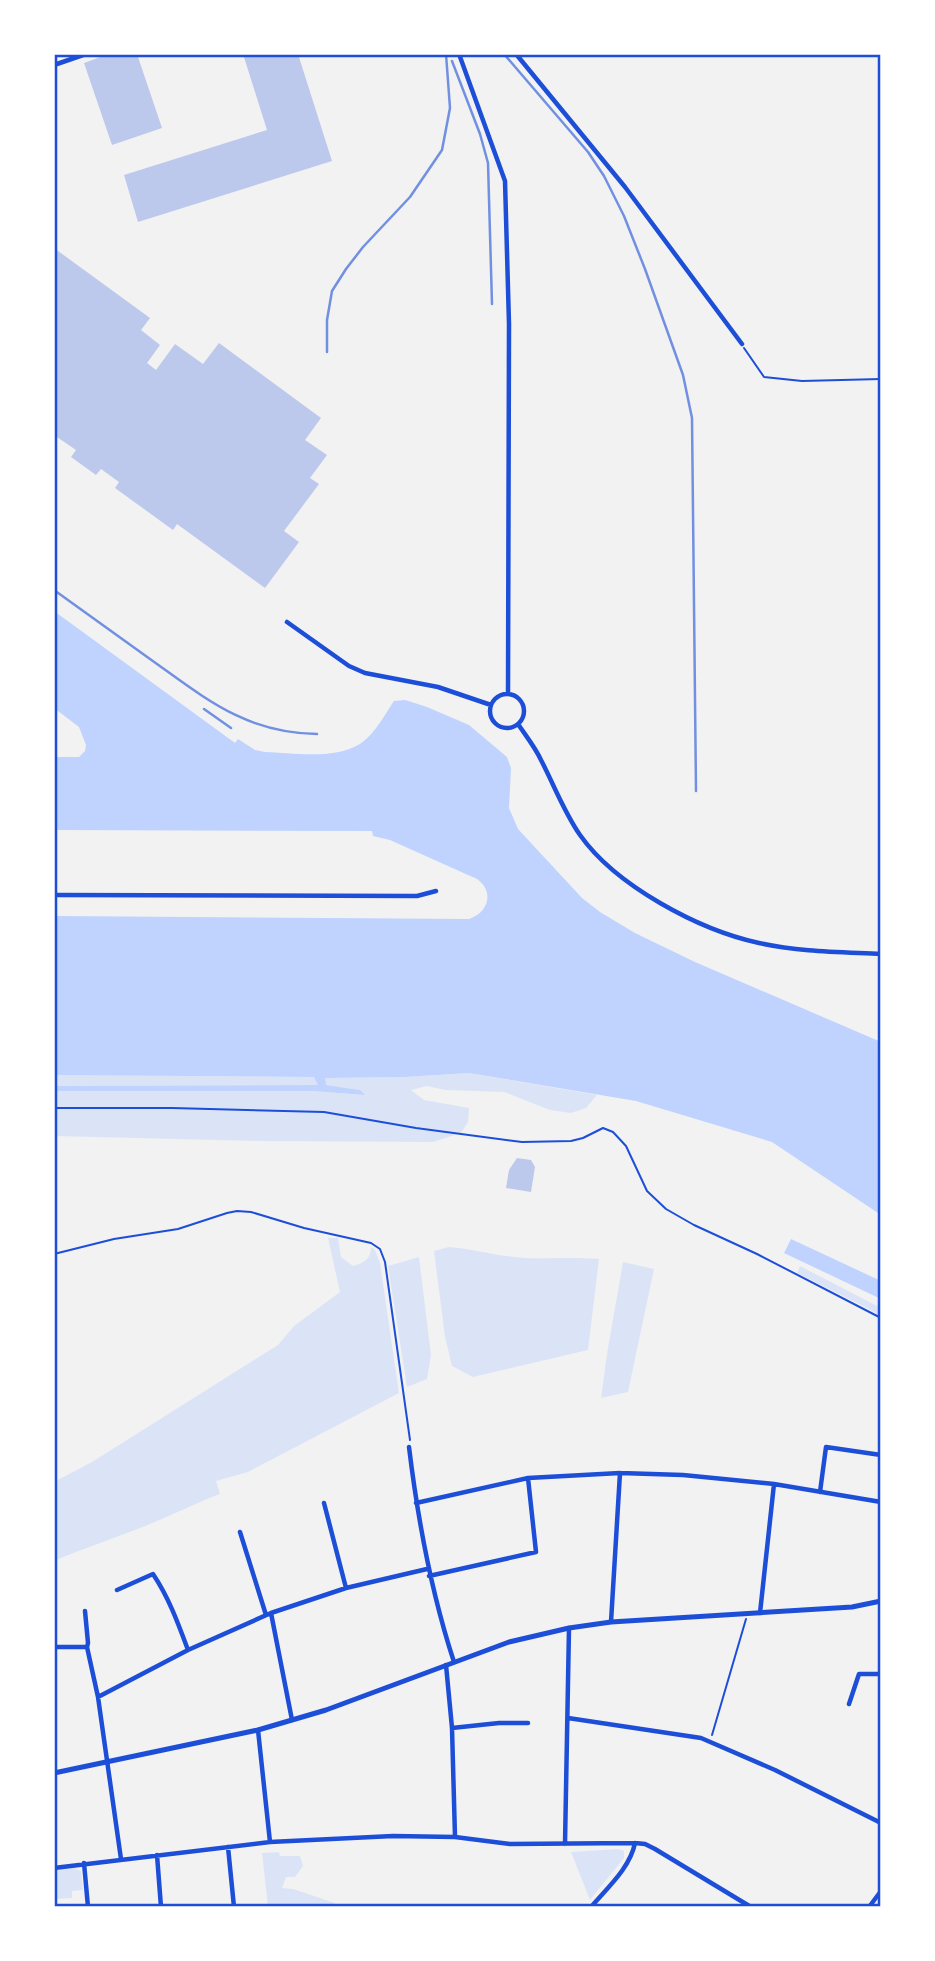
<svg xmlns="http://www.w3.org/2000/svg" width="935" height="1961" viewBox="0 0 935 1961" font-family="'IBM Plex Serif',serif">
	<rect width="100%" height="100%" fill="#f2f2f2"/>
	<path fill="#dbe4f7" d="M469 1073 597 1095 586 1108 571 1113 550 1110 504 1092 445 1090 427 1086 411 1090 424 1100 469 1108 468 1122 461 1133 433 1142 261 1141 54 1136V1091H312L363 1095 360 1090 325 1085V1078L405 1077Z
		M54 1075 314 1077 319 1085 54 1086Z
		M328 1238H338L341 1257 353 1266C364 1263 371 1259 371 1247L375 1250 380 1263 399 1393 248 1472 216 1481 220 1494C195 1503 171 1516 145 1526 115 1538 84 1548 54 1561V1482L92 1462 278 1345 294 1326 340 1292Z
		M449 1247C475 1249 500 1257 526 1258 550 1259 574 1257 599 1259L588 1350 473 1377 452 1366 445 1337 434 1251Z
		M419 1257 431 1355 427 1379 407 1387 388 1266Z
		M623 1262 654 1269 628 1392 601 1398 607 1354Z
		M800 1266 881 1308V1317L871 1310 797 1273Z
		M618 1849 624 1851V1858L590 1900 571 1852Z
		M279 1852 280 1856H300L303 1866 295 1877H286L282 1888 293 1889 335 1903 334 1907H268L262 1853Z
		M74 1868 81 1871 83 1890 72 1891V1898L54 1899V1870Z"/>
	<path fill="#bfd3fe" d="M54 611 235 743 238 739 255 750 265 752C294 753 342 761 365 740 377 730 385 714 394 701L405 700 427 707 469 725 507 757 511 768 509 808 518 829 582 898 600 912 635 933 695 962 881 1042V1215L772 1142 636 1101 469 1073 405 1077 325 1078 326 1085 360 1090 365 1095 312 1091H54V1086L318 1085 314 1077 54 1075V916L469 919C488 913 495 892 477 879L390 840 373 836 372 831 54 830V757H79L85 751 86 745 79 727 54 708Z
		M791 1239 881 1281V1299L784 1253Z"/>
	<path fill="#bdc9ec" d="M109 54H137L162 128 112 145 84 63Z
		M243 54H298L332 161 138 222 124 175 267 130Z
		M54 248 150 318 141 330 160 345 147 363 156 370 175 344 203 364 219 343 321 418 305 440 327 455 310 478 319 484 284 531 299 542 265 588 177 524 173 530 115 488 119 482 101 469 96 475 71 457 76 450 54 435Z
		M517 1158 531 1160 535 1167 531 1192 506 1188 509 1170Z"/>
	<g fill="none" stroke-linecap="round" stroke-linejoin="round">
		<path stroke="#1d4ed8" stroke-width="2" d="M744 348 764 377 802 381 881 379
			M54 1108H172L324 1112 416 1128 522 1142 571 1141 583 1138 603 1128 613 1132 626 1146 647 1191 666 1209 694 1225 757 1254 881 1318
			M54 1254 114 1239 178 1229 227 1213 237 1211 251 1212 304 1228 371 1243 380 1249 385 1262 410 1440
			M712 1735 746 1619"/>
		<path stroke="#1d4ed8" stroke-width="4.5" d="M459 54 505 181 509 324 508 694
			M516 54 625 187 742 344
			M54 65 86 54
			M287 622 349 666 365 673 438 687 491 705
			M490 711a17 17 0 1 1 34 0a17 17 0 1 1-34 0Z
			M518 724C526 736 535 747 541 760 554 785 564 812 580 835 616 886 699 930 759 943 799 952 840 952 881 954
			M54 895 417 896 436 891
			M409 1447C418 1521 431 1592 454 1662
			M820 1492 826 1447 881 1455
			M324 1503 346 1588
			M416 1503 528 1478 620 1473 683 1475 774 1484 881 1502
			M240 1532 266 1615
			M429 1576 536 1552 528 1478
			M117 1590 153 1574C169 1598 178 1623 188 1650
			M85 1611 88 1643 87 1647 98 1697 121 1859
			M271 1613 292 1720
			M760 1613 774 1484
			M611 1622 620 1473
			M54 1647H87
			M446 1665 452 1728 455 1837
			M98 1697 188 1650 271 1613 346 1588 427 1569
			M849 1704 859 1674H881
			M568 1718 701 1738 775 1770 881 1823
			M452 1728 499 1723H528
			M258 1730 270 1842
			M565 1844 569 1628
			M228 1847 234 1907
			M157 1855 161 1907
			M84 1863 88 1907
			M54 1868 270 1842 393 1836 455 1837 510 1844 635 1843 645 1844 655 1849 751 1907
			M591 1907C607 1888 630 1868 635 1843
			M869 1907 881 1891"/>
		<path stroke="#1d4ed8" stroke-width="5" d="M54 1773 258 1730 326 1710 509 1642 569 1628 611 1622 852 1607 881 1601"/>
		<path stroke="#7290e2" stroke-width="2.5" d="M504 54 588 152 604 176 624 216 645 269 683 375 692 418 696 791
			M452 61 480 134 488 163 492 304
			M327 352V320L332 291 346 269 363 247 410 197 442 150 450 108 446 54
			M54 590C86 613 118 636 150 659 205 698 245 733 317 734
			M204 709 231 728"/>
	</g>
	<rect width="935" height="1961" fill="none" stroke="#ffffff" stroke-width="112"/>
	<rect x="56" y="56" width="823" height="1849" fill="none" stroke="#1d4ed8" stroke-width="2.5"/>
</svg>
